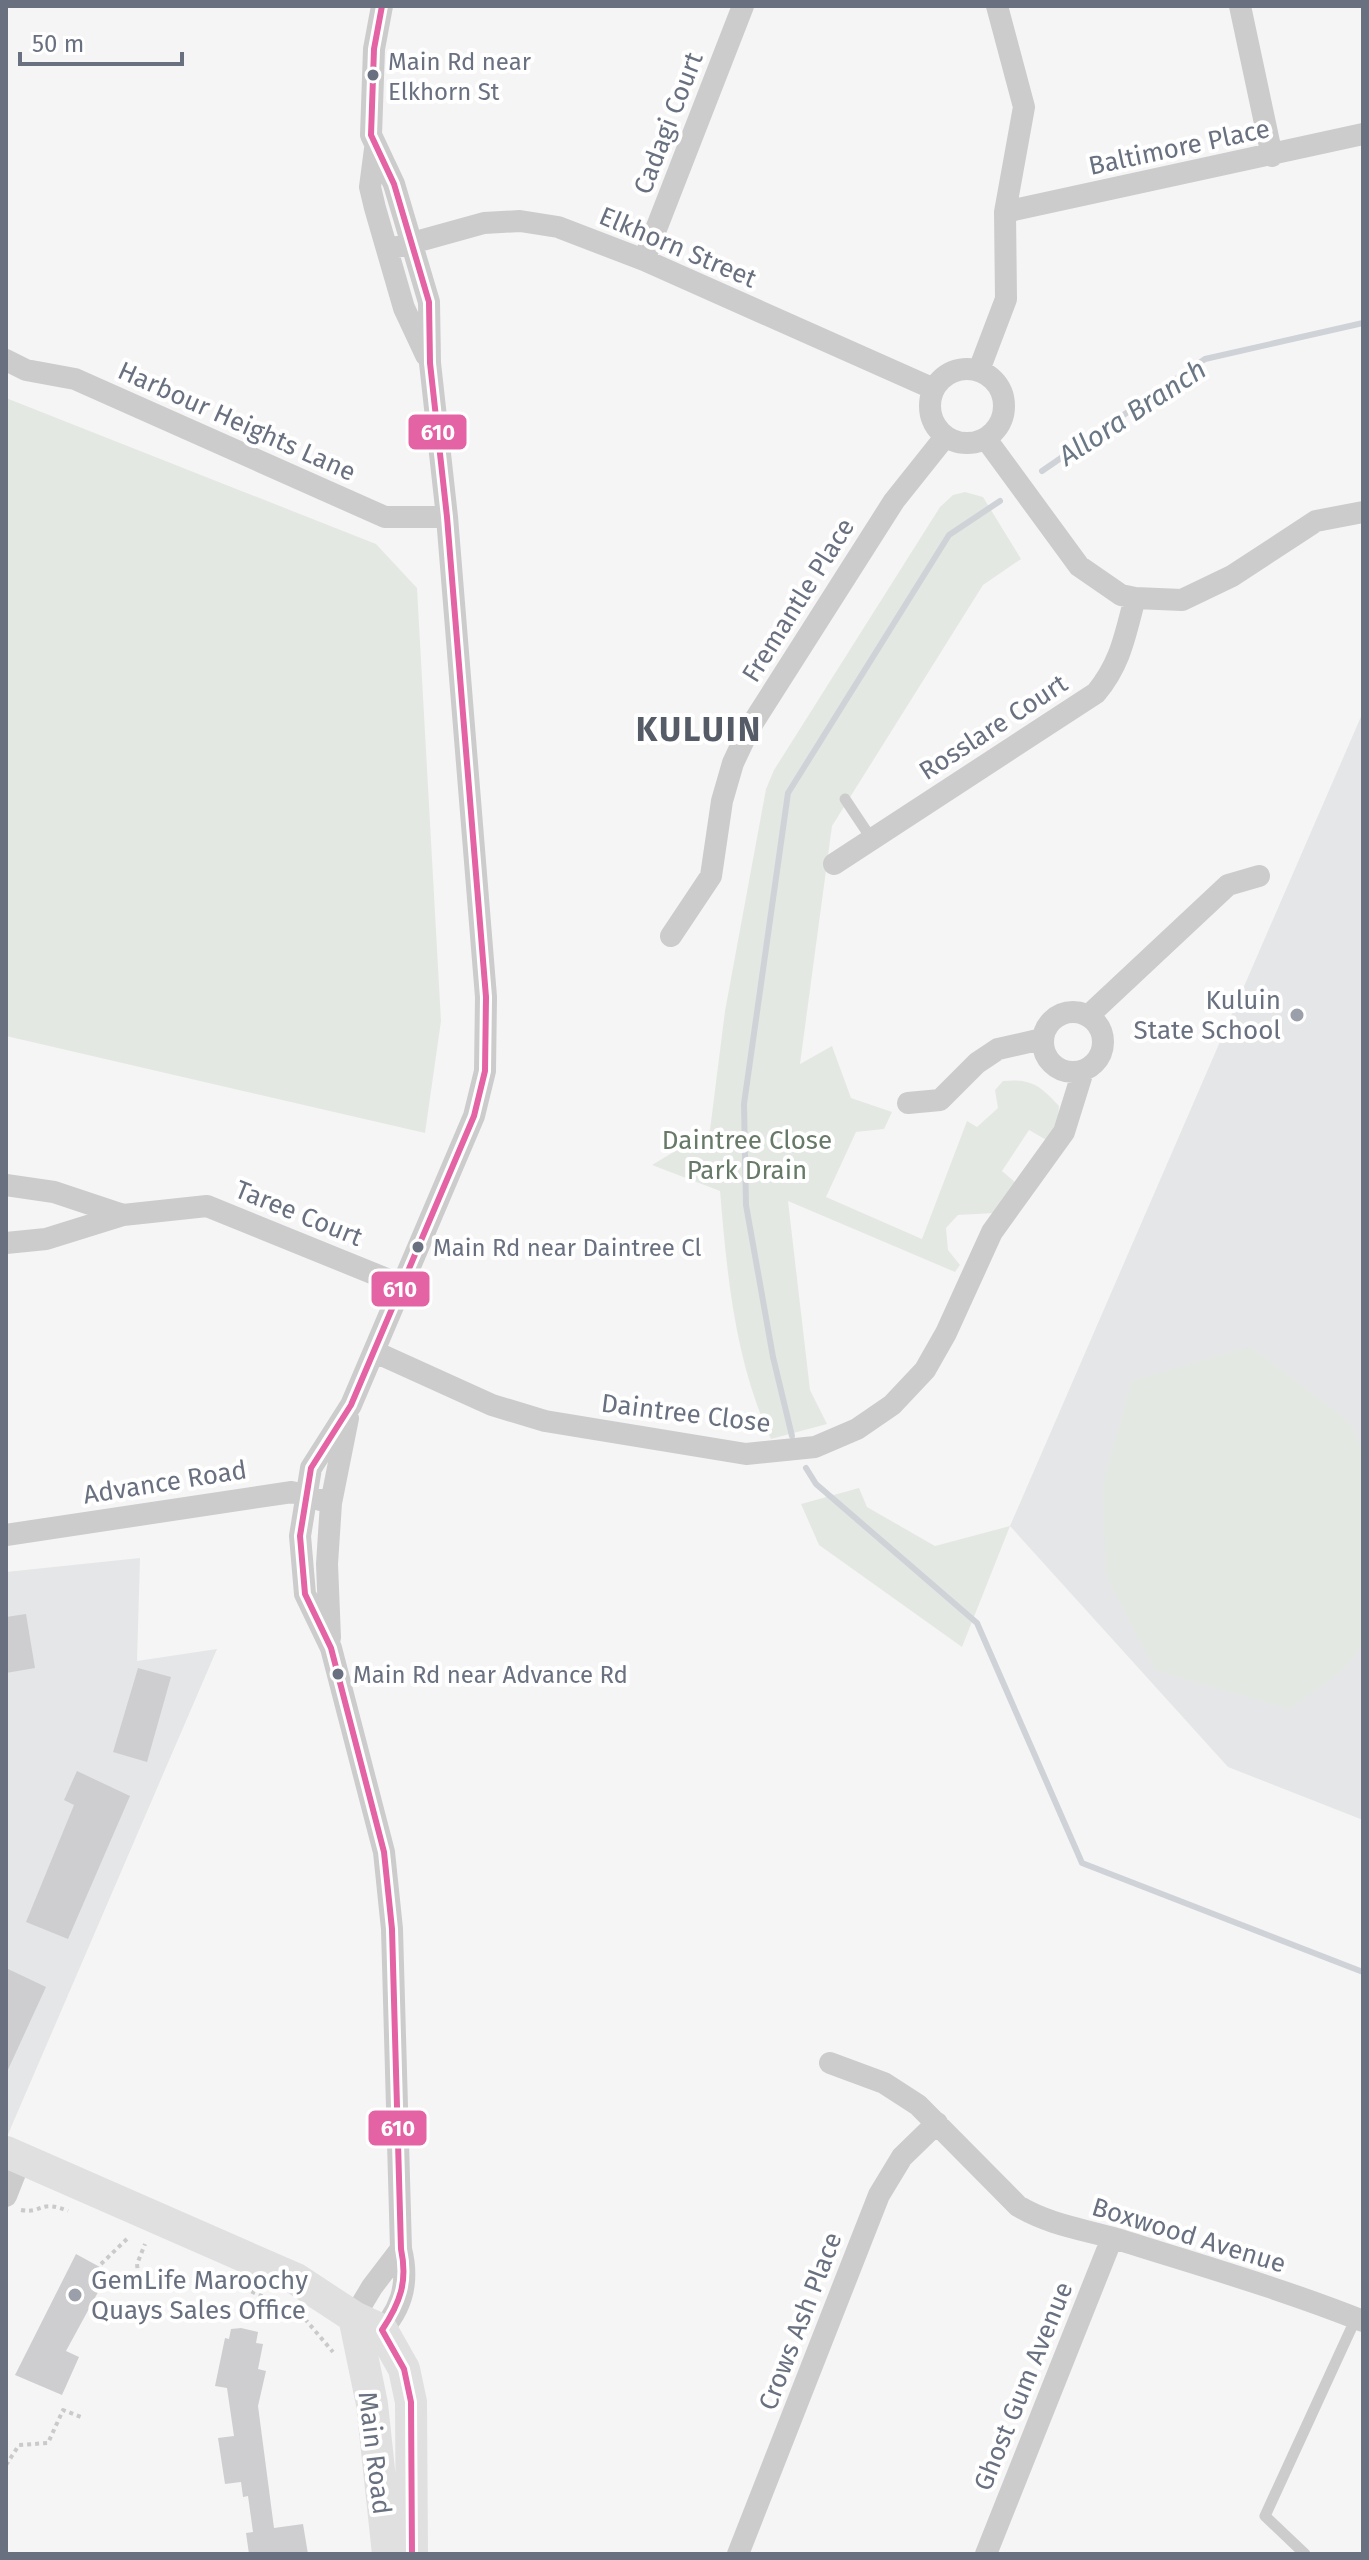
<svg xmlns="http://www.w3.org/2000/svg" width="1369" height="2560" viewBox="0 0 1369 2560" font-family="'Fira Sans',sans-serif">
	<rect width="100%" height="100%" fill="#f5f5f5"/>
	<path fill="#e5e6e7" d="M1363 712V1820L1228 1767 1010 1526Z
		M140 1558 137 1661 217 1649 6 2139V1572Z"/>
	<path fill="#e4e8e3" d="M6 398 376 544 417 588 441 1021 425 1133 6 1036Z
		M965 492 983 497 1021 559 983 585 832 826 800 1064 832 1046 851 1098 892 1112 884 1129 856 1132 826 1197 922 1239 967 1121 977 1127 998 1108 995 1090 1003 1081C1031 1078 1041 1086 1059 1106L1057 1130 1048 1141 1029 1130 1002 1171 1016 1183 995 1213 958 1215 946 1228 948 1250 960 1265 955 1272 788 1201 810 1390 827 1424 771 1439C735 1362 727 1275 720 1191L652 1165 710 1130 725 1011 766 789 774 770 940 507 953 495Z
		M1251 1347 1350 1423 1363 1453V1644L1344 1669 1289 1709 1155 1670 1106 1575 1103 1485 1132 1381Z
		M859 1488 867 1507 935 1546 1010 1526 962 1647 819 1545 801 1504Z"/>
	<g fill="none" stroke-linecap="round" stroke-linejoin="round">
		<path stroke="#cfd3d7" stroke-width="6" d="M1042 471 1205 359 1363 323
			M792 1436 773 1357 746 1205 744 1104 788 793 949 535 1000 501
			M806 1468 816 1484 977 1623 1082 1863 1363 1972"/>
	</g>
	<path fill="#ceced0" d="M26 1614 35 1668 6 1673V1617Z
		M138 1668 171 1677 147 1762 113 1752Z
		M77 1771 130 1796 68 1939 26 1922 74 1805 64 1800Z
		M6 1968 46 1987 6 2074Z
		M76 2254 109 2272 66 2351 79 2357 62 2395 15 2375Z
		M241 2328 258 2332 256 2343 263 2344 258 2369 266 2371 258 2406 274 2528 303 2524 308 2554H249L246 2533 253 2532 248 2496 243 2497 241 2482 225 2484 218 2438 234 2436 227 2388 215 2386 225 2338 229 2339 231 2329Z"/>
	<g fill="none" stroke-linecap="round" stroke-linejoin="round">
		<path stroke="#cacaca" stroke-width="4" stroke-dasharray="4 4" stroke-linecap="butt" d="M21 2210C42 2214 40 2199 68 2211
			M101 2264 129 2237
			M215 2275 288 2308
			M140 2292 137 2264 145 2244
			M305 2319 333 2352
			M6 2465 19 2445 48 2443 63 2410 81 2417"/>
		<path stroke="#cccccd" stroke-width="11" d="M845 799 871 838
			M1305 2554 1265 2516 1356 2318"/>
		<path stroke="#cccccd" stroke-width="22" d="M1240 6 1272 156
			M375 149 370 187 375 208 404 308 426 355
			M1005 212 1363 134
			M390 249 484 223 520 221 558 227 644 260 934 389
			M644 260 743 6
			M6 360 26 370 75 379 385 517H447
			M930 406a37 37 0 1 1 74 0a37 37 0 1 1-74 0Z
			M979 370 1006 299 1005 212 1024 107 997 6
			M986 439 1079 566 1121 595 1135 598 1182 600 1232 576 1316 521 1363 512
			M834 864 1096 693C1121 663 1125 635 1135 598
			M671 936 711 876 722 801 733 763 749 729 894 501 945 437
			M1043 1042a30 30 0 1 1 60 0a30 30 0 1 1-60 0Z
			M1088 1016 1228 885 1259 876
			M908 1103 940 1100 977 1063 998 1049 1042 1039
			M6 1185 54 1192 123 1215
			M6 1243 46 1239 123 1215 207 1206 404 1286
			M375 1352 492 1405 545 1421 746 1454 815 1447 857 1429 892 1405 925 1370 946 1333 992 1232 1064 1132 1083 1071
			M6 1535 292 1492 331 1503
			M330 1638 327 1564 331 1503 348 1418
			M830 2063 884 2083 918 2105 1018 2206C1050 2225 1082 2229 1117 2239 1199 2265 1283 2289 1363 2321
			M6 2196 21 2158
			M354 2317 372 2287 401 2249
			M373 2339C401 2313 410 2285 401 2249L392 1929 384 1852 331 1648 305 1594 300 1536 311 1468 351 1405 474 1116 485 1071 486 997 447 517 430 363 429 302 394 184 371 135 374 49 382 6
			M738 2554 879 2195 902 2157 937 2123
			M986 2554 1112 2238"/>
		<path stroke="#e0e0e1" stroke-width="32" d="M6 2152 296 2279 354 2317 382 2330 404 2369 411 2402 412 2554
			M354 2317 372 2404 388 2554"/>
		<defs>
			<path id="bus-1" d="M382 6 374 49 371 135 394 184 429 302 430 363 447 517 486 997 485 1071 474 1116 351 1405 311 1468 300 1536 305 1594 331 1648 384 1852 392 1929 401 2249C408 2282 400 2303 382 2330L404 2369 411 2402 412 2554"/>
		</defs>
		<use href="#bus-1" stroke="#fff" stroke-width="12"/>
		<use href="#bus-1" stroke="#e463a4" stroke-width="6"/>
	</g>
	<g fill="#697181" stroke="#fff" stroke-width="3">
		<circle cx="373" cy="75" r="7"/>
		<circle cx="418" cy="1247" r="7"/>
		<circle cx="338" cy="1674" r="7"/>
	</g>
	<g fill="#9a9faa" stroke="#fff" stroke-width="3">
		<circle cx="1297" cy="1015" r="8"/>
		<circle cx="75" cy="2295" r="8"/>
	</g>
	<g text-anchor="middle" stroke-width="8" stroke-linejoin="round" paint-order="stroke">
		<g font-size="24" fill="#697181" stroke="#fff" text-anchor="start">
			<text x="388" y="70">Main Rd near<tspan x="388" dy="30">Elkhorn St</tspan></text>
			<text x="433" y="1256">Main Rd near Daintree Cl</text>
			<text x="353" y="1683">Main Rd near Advance Rd</text>
		</g>
		<g font-size="26" fill="#697181" stroke="#fff">
			<text transform="translate(668 123) rotate(-69)" y="9">Cadagi Court</text>
			<text transform="translate(1179 147) rotate(-12)" y="9">Baltimore Place</text>
			<text transform="translate(678 247) rotate(23)" y="9">Elkhorn Street</text>
			<text transform="translate(237 421) rotate(24)" y="9">Harbour Heights Lane</text>
			<text transform="translate(798 600) rotate(-58)" y="9">Fremantle Place</text>
			<text transform="translate(993 727) rotate(-33)" y="9">Rosslare Court</text>
			<text transform="translate(299 1213) rotate(22)" y="9">Taree Court</text>
			<text transform="translate(686 1413) rotate(7)" y="9">Daintree Close</text>
			<text transform="translate(165 1482) rotate(-9)" y="9">Advance Road</text>
			<text transform="translate(1189 2235) rotate(17)" y="9">Boxwood Avenue</text>
			<text transform="translate(800 2321) rotate(-69)" y="9">Crows Ash Place</text>
			<text transform="translate(1023 2386) rotate(-68)" y="9">Ghost Gum Avenue</text>
			<text transform="translate(375 2453) rotate(83)" y="9">Main Road</text>
		</g>
		<g font-size="26" fill="#697181" stroke="#fff" text-anchor="end">
			<text x="1281" y="1009">Kuluin<tspan x="1281" dy="30">State School</tspan></text>
			<text x="91" y="2289" text-anchor="start">GemLife Maroochy<tspan x="91" dy="30">Quays Sales Office</tspan></text>
		</g>
		<g font-size="26" fill="#677967" stroke="#fff">
			<text x="747" y="1149">Daintree Close<tspan x="747" dy="30">Park Drain</tspan></text>
		</g>
		<g font-size="28" font-style="italic" fill="#6a7784" stroke="#fff">
			<text transform="translate(1132 412) rotate(-33)" y="10">Allora Branch</text>
		</g>
		<g font-size="34" font-weight="bold" letter-spacing="2" fill="#565c67" stroke="#fff">
			<text x="699" y="741">KULUIN</text>
		</g>
	</g>
	<g stroke="#fff" stroke-width="3">
		<rect x="407" y="413" width="61" height="38" rx="8" fill="#e463a4"/>
		<rect x="370" y="1270" width="61" height="38" rx="8" fill="#e463a4"/>
		<rect x="367" y="2109" width="61" height="38" rx="8" fill="#e463a4"/>
	</g>
	<g font-size="22" text-anchor="middle" font-weight="bold" fill="#fff">
		<text x="438" y="440">610</text>
		<text x="400" y="1297">610</text>
		<text x="398" y="2136">610</text>
	</g>
	<rect width="1369" height="2560" fill="none" stroke="#697181" stroke-width="16"/>
	<path d="M20 52v12h162v-12" fill="none" stroke="#697181" stroke-width="4"/>
	<text x="32" y="52" font-size="24" fill="#697181" stroke="#ffffff" stroke-width="6" paint-order="stroke">50 m</text>
</svg>
